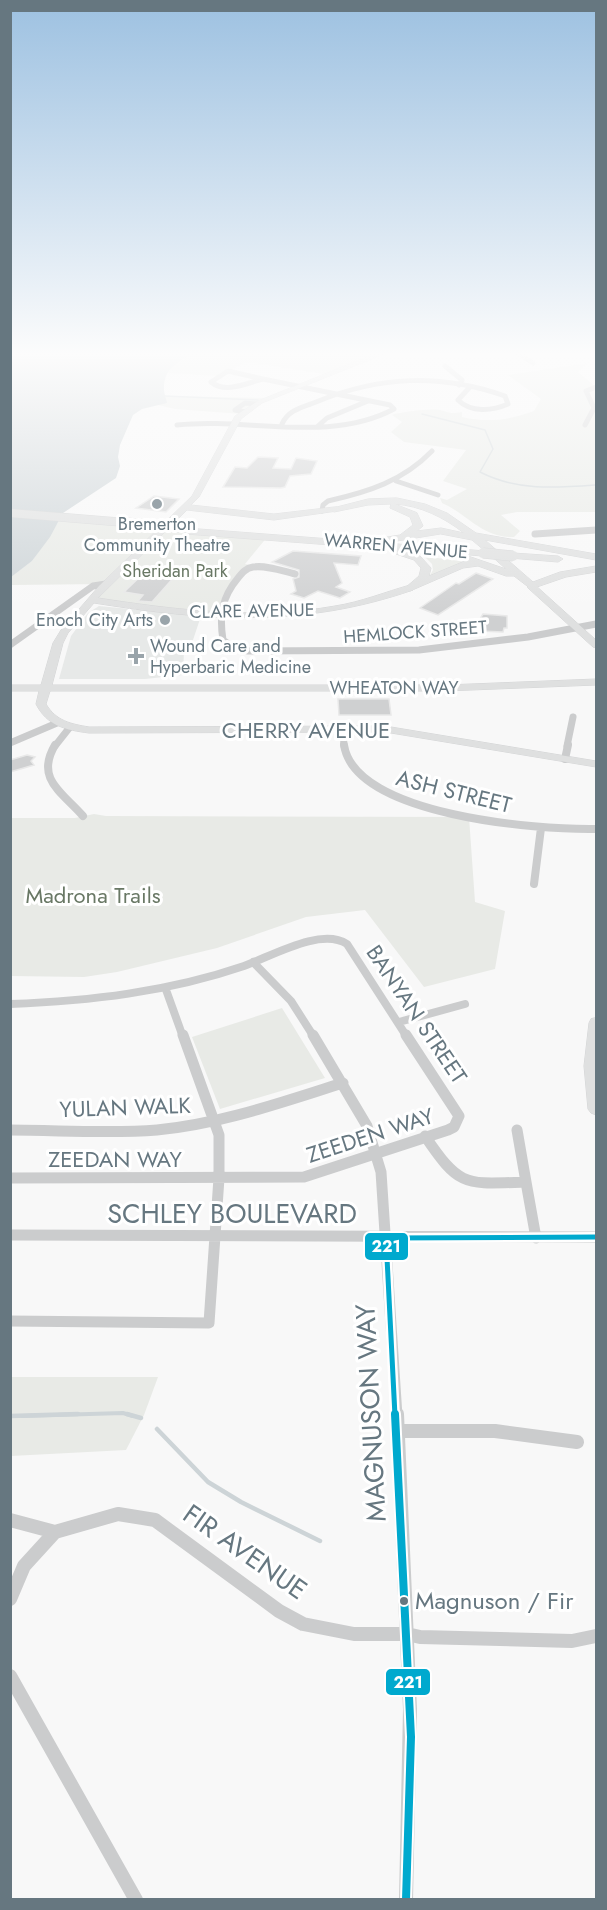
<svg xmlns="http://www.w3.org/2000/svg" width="607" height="1910" viewBox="0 0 607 1910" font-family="Jost,sans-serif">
	<rect width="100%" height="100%" fill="#f8f8f8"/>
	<path fill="#e7e9e8" d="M99 606 201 616 192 643 184 651 183 675 145 679H59L71 636 88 613Z"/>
	<path fill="#e8eae6" d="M197 353H384L330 375 247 362 218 376 168 373 174 363Z
		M588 363 578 372 596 387V512H517L501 515 520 531 514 537C482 538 469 515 442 503L440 498 447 500 467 489 443 481 466 450 404 442 391 432 402 422 392 415C399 412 433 408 440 410 451 413 450 414 462 412V417C488 423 509 420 534 411L541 399 508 375Z
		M165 396 270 398 242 414 175 409 158 405 167 401Z
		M59 521 268 536 245 564 254 566 244 571 219 614 91 600 105 584 11 585 10 577 32 561Z
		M424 556 466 562 428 579 433 570 432 564Z
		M94 814 106 816 469 817 475 902 505 911 495 969 424 987 365 910 306 917 217 948 117 972 84 977 11 976 10 818H75Z
		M282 1008 325 1078 220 1109 192 1037Z
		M11 1377H158L144 1415 126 1450 11 1456Z"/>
	<path fill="#cdd4d7" d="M11 353H197C179 360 163 368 164 390 164 395 167 399 167 403L142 409 133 415 120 445 118 457 120 466 116 478 63 513 50 537 32 561 11 577Z"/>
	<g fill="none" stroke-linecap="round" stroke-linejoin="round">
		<path stroke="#cdd4d7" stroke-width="1.5" d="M165 396 258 400
			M422 414 485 430 493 449 480 472C517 491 555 488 596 485"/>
		<path stroke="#cdd4d7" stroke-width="4" d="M22 1416 123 1413 133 1416"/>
		<path stroke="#cdd4d7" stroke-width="4.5" d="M127 1414 141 1418
			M10 1416 78 1414
			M157 1429 208 1482 241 1502 320 1541"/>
	</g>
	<path fill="#cfd0d1" stroke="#e8e8e8" stroke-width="1.5" d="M258 457 278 458 273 468 291 469 296 458 317 461 311 474 290 476 285 487 281 488 223 487 235 467 247 468Z
		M154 496 179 499 166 512 136 508Z
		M293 551 361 556 358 565 334 563 342 583 336 587 350 592 340 598 318 591 304 598 291 594 296 591 293 579 299 577V570L272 562Z
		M151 566 163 568 158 573 176 575 152 602 138 601 143 595 124 592Z
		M476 573 493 579 438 615 420 608 456 583 459 584Z
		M483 614 507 616V628H504L503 632 479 631 478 622Z
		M338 699H389L391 715H339Z
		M27 755 35 757 31 761 34 765 10 772V760Z"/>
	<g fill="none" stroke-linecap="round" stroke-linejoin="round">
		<defs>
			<path id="secondary" d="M377 353H387L262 403 241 419 199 497 191 505 274 514 334 507H337V511L274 520 187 510 98 598C176 610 257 620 335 606 361 602 385 592 410 585L415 588 413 590C303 628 207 621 94 603L68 633 63 643 52 685H446L596 679V685L446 691H50L46 704C56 721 71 724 89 727L385 726 596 761V767L385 732 89 733C66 730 47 726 36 704L39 691H10V685H41L53 643 61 630 99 586 192 496 235 416 258 401Z
				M528 584H534L596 640V648L593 647 528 588Z
				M596 1018V1115L591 1113 588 1109 584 1066 589 1023 591 1019Z"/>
			<path id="primary" d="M397 498 425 504 447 513 476 533 596 554V560L485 540 533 582 560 572 596 566V572L566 577 531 589 514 576H506L478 566 463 568 410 591 405 588 419 576 421 568 414 560 396 554 394 552 397 550 186 534 181 531 186 528 383 543 379 540 381 538 400 535 413 525 410 517 390 508 391 504 368 505 334 512 329 509 368 499ZM395 504C421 506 443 517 464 533L441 528 417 531 423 526 417 513ZM441 534 472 540 485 551 385 543ZM403 550 483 556 488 553 506 569 465 555 460 558 465 561 429 576 431 568 420 556Z
				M513 553 558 556 563 559 558 562 510 558 508 556Z"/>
		</defs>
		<use href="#secondary" stroke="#d4d5d6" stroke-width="1"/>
		<use href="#primary" stroke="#d3d4d5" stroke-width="1"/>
		<path stroke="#cbcccd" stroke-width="5" d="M518 353 533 363
			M445 366 462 380 459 385
			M228 371 263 379C247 383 225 394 211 382Z
			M245 412 235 410 245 403 256 404
			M282 424C288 410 303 407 316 402 379 376 440 373 505 396L508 404C492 411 471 413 458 400L470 387
			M177 425C248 417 328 444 394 409L390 405 263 379
			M585 425 594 408 586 391 596 387
			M318 426 327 418 368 401
			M396 481 438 495
			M322 511 323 505 328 501C368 492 403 481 432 451"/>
		<path stroke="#cbcccd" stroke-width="7" d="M535 534 596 530
			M295 574C282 571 267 565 253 567 246 568 242 573 238 578 222 597 219 615 223 640L233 647 248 651 419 650 528 637 596 624
			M10 645 93 586 106 584
			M343 728 344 746
			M10 743 57 723
			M55 746 70 727
			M567 746 573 717"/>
		<path stroke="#cbcccd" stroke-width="8" d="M55 745C35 779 62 792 83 816
			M344 745C355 816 538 830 596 829
			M565 759 568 745
			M534 884 541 828
			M253 962 291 1001 314 1037
			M165 987 183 1037
			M10 1004C90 1001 168 992 244 966 272 956 321 927 347 944L407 1037
			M399 1022 465 1004"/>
		<path stroke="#cbcccd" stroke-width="11" d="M313 1035 367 1126 381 1172 397 1416
			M10 1130C59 1130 108 1134 157 1130 221 1124 282 1102 343 1083
			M517 1130 526 1182
			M425 1136C460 1188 465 1184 526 1182L536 1238
			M10 1178 304 1177 448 1130 454 1127 459 1116 406 1035
			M10 1235 596 1237
			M10 1321 209 1323 219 1178V1135L183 1035"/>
		<path stroke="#cbcccd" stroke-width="14" d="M397 1414 410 1709 406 1900
			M398 1431H495L577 1442
			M10 1520 55 1532
			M10 1599 24 1566 55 1532 118 1514 155 1520 279 1611 303 1624 354 1634H407L420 1637 572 1641 596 1636
			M10 1676 136 1900"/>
		<use href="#secondary" fill="#dfe0e0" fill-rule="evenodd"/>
		<use href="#primary" fill="#dfe0e0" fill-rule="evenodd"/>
		<defs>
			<path id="primary-bridge-far1" d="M10 513 144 524"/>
			<path id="primary-bridge" d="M126 523 189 528
				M483 553 513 556"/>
		</defs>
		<use href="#primary-bridge-far1" stroke="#d3d4d5" stroke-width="9" stroke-linecap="butt"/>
		<use href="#primary-bridge" stroke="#d3d4d5" stroke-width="11" stroke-linecap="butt"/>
		<use href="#primary-bridge-far1" stroke="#dfe0e0" stroke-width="8"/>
		<use href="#primary-bridge" stroke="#dfe0e0" stroke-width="10"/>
		<defs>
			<path id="bus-1-far1" d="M395 1416 386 1238 596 1237"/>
			<path id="bus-1" d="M395 1414 411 1737 406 1900"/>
		</defs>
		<use href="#bus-1-far1" stroke="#fff" stroke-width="10"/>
		<use href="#bus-1" stroke="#fff" stroke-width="12"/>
		<use href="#bus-1-far1" stroke="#00a9ce" stroke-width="5"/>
		<use href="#bus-1" stroke="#00a9ce" stroke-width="8"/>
	</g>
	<linearGradient id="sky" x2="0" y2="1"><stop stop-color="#9dc1e1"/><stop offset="0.57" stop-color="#fcfcfc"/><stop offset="1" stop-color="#fcfcfc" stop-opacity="0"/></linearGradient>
	<rect width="607" height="621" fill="url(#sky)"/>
	<g fill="#99a4aa" stroke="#fff" stroke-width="2">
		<circle cx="157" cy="504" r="6"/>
		<circle cx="165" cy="620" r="6"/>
		<path d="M133 647h6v6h6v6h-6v6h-6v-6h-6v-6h6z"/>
	</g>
	<circle fill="#667780" stroke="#fff" stroke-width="2" cx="404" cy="1601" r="5"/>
	<g text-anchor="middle" stroke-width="6" stroke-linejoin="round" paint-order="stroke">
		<g font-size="18" fill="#667780" stroke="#fff">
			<text x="157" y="530">Bremerton<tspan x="157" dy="21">Community Theatre</tspan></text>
			<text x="153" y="626" text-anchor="end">Enoch City Arts</text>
			<text x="150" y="652" text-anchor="start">Wound Care and<tspan x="150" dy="21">Hyperbaric Medicine</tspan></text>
		</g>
		<g font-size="18" fill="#667780" stroke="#fff">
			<text transform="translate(396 546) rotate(5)" y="6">WARREN AVENUE</text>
			<text transform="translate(252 611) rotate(-1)" y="6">CLARE AVENUE</text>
			<text transform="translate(415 632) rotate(-4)" y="6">HEMLOCK STREET</text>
			<text x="394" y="694">WHEATON WAY</text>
		</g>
		<g font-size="18" fill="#697865" stroke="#fff">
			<text x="175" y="577">Sheridan Park</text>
		</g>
		<g font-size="22" fill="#667780" stroke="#fff">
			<text x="306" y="738">CHERRY AVENUE</text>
			<text transform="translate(454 791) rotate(14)" y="8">ASH STREET</text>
			<text transform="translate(417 1014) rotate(56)" y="8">BANYAN STREET</text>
			<text transform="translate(125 1107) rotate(-2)" y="8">YULAN WALK</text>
			<text transform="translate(370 1135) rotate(-18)" y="8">ZEEDEN WAY</text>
			<text x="115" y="1167">ZEEDAN WAY</text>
		</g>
		<g font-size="22" fill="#697865" stroke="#fff">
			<text x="93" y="903">Madrona Trails</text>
		</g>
		<g font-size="24" fill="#667780" stroke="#fff" text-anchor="start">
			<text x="415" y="1609">Magnuson / Fir</text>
		</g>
		<g font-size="27" fill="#667780" stroke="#fff">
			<text x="232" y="1223">SCHLEY BOULEVARD</text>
			<text transform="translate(371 1413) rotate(-93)" y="9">MAGNUSON WAY</text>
			<text transform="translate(245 1552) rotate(35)" y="9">FIR AVENUE</text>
		</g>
	</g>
	<g stroke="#fff" stroke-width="2">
		<rect x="364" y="1232" width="45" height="29" rx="6" fill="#00a9ce"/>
		<rect x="385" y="1668" width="46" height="28" rx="6" fill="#00a9ce"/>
	</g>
	<g font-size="16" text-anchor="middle" font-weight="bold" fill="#fff">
		<text x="386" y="1252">221</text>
		<text x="408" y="1688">221</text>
	</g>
	<rect width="607" height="1910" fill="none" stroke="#667780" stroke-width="24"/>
</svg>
